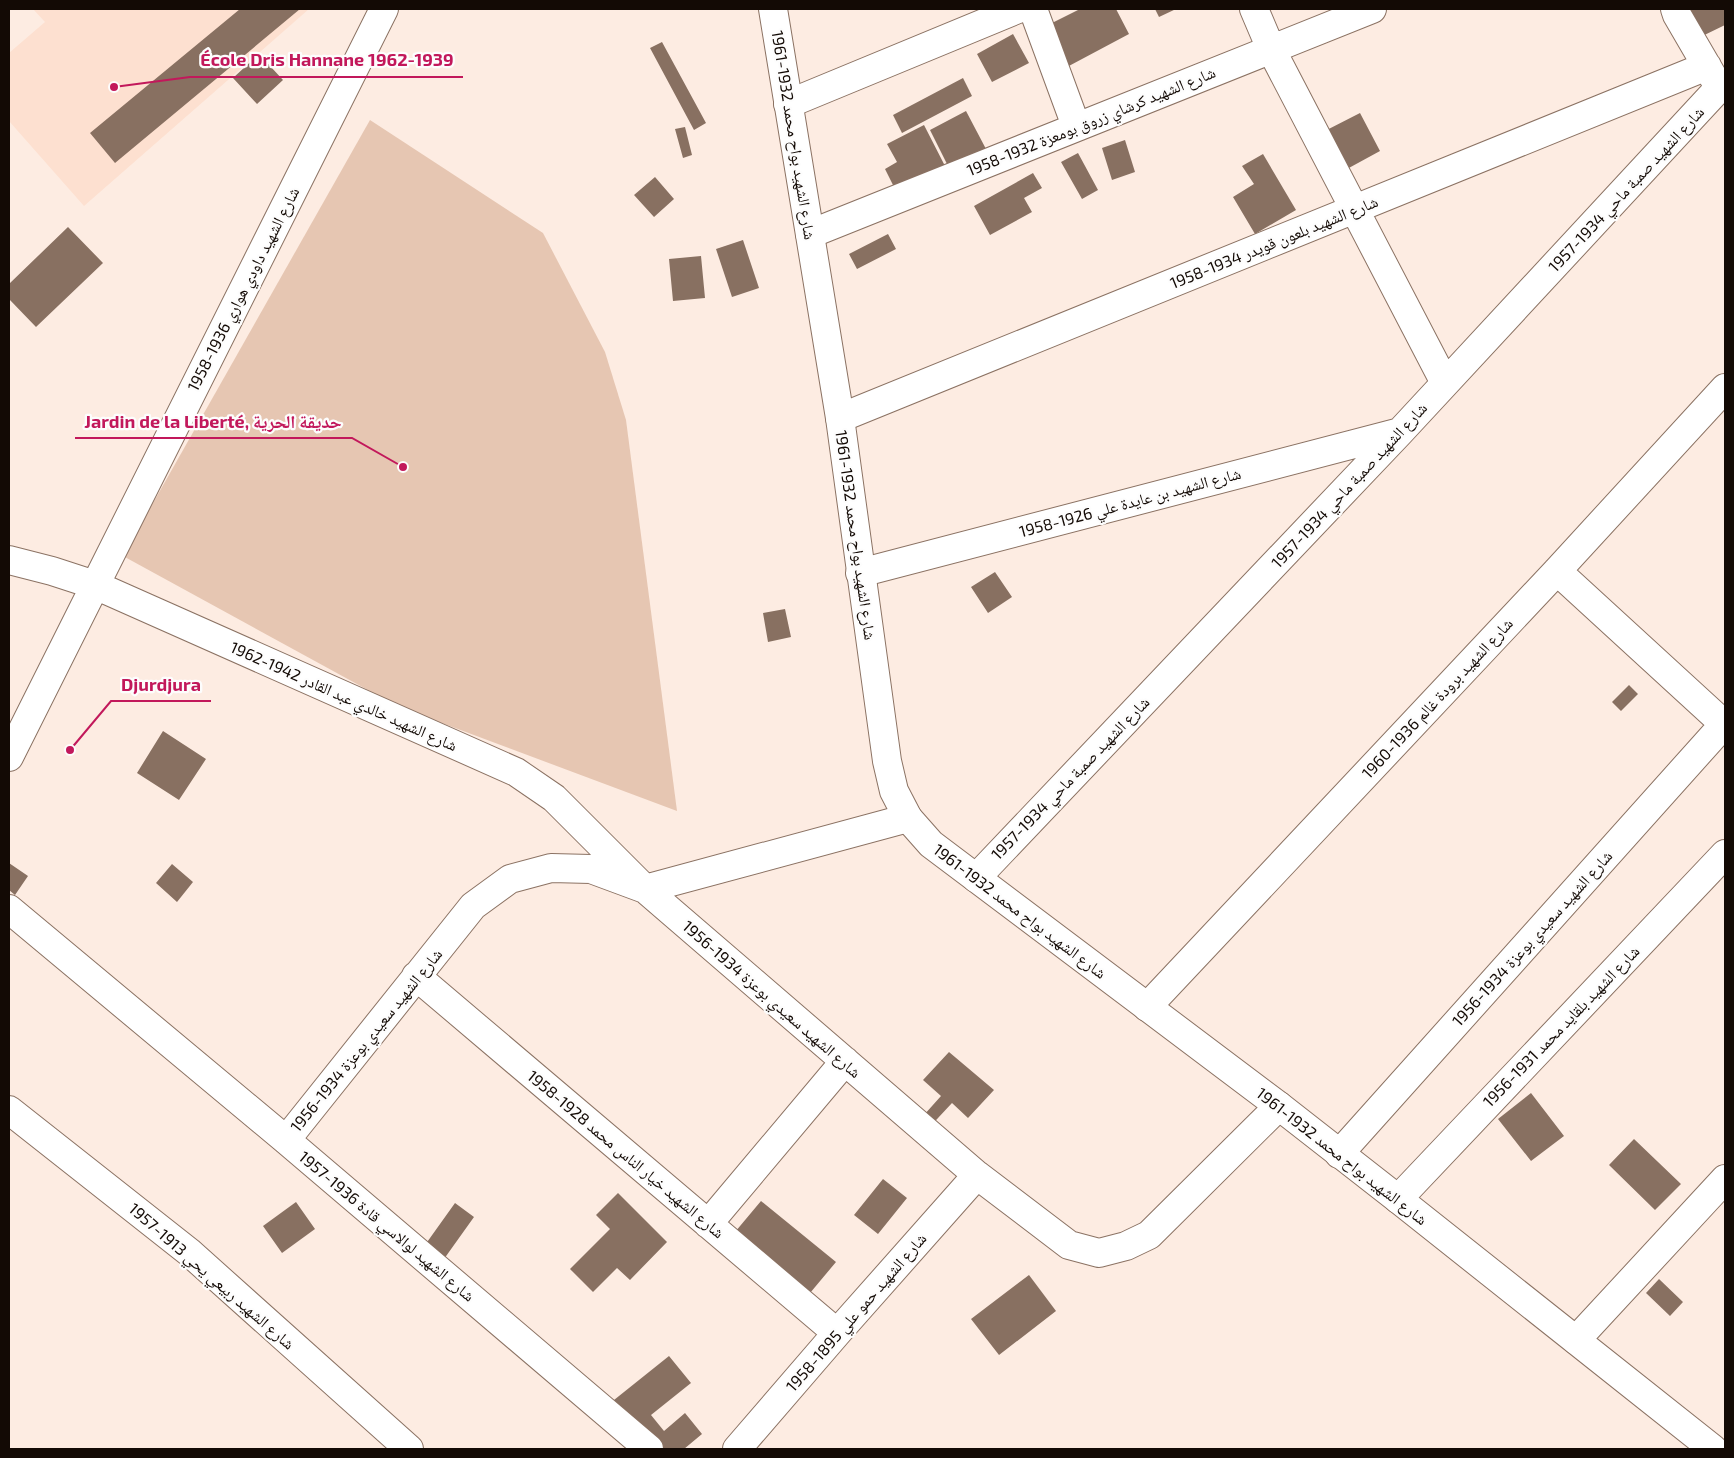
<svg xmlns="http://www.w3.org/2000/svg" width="1734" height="1458" viewBox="0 0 1734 1458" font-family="'Exo 2','Noto Naskh Arabic',sans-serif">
	<rect width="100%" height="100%" fill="#fdece2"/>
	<path fill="#fde0d0" d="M33 9H309L84 206 9 121V53L45 22Z"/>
	<path fill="#e6c6b2" d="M370 120 543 233 605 352 626 420 677 811 399 707 123 556Z"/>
	<path fill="#887061" d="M240 9H300L115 163 90 133Z
		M1080 9H1116L1129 34 1067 67 1046 26Z
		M1155 9H1176L1159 17Z
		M1683 9H1724L1725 25 1690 42Z
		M1013 34 1029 63 992 82 977 54Z
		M662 42 706 123 694 130 650 48Z
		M259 54 283 80 257 104 233 78Z
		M963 78 972 96 902 133 893 115Z
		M966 111 986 149 949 168 930 130Z
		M1360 113 1380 151 1336 175 1315 136Z
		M924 125 945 166 896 191 885 169 897 162 887 144Z
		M685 127 692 155 683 158 675 129Z
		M1125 140 1135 172 1112 180 1102 148Z
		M1078 153 1098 190 1082 199 1061 162Z
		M1263 154 1296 210 1255 234 1233 197 1254 184 1242 166Z
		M1033 173 1042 188 1024 198 1032 212 990 235 974 206Z
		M655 177 674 199 654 217 634 195Z
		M68 227 103 263 36 327 9 299V284Z
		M888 234 896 249 857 269 849 254Z
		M743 240 759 288 732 297 716 249Z
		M701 256 705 298 673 301 669 259Z
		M995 572 1012 597 988 613 971 587Z
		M785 609 791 637 768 642 763 613Z
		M1629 685 1638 694 1621 711 1612 702Z
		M163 731 206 759 179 800 137 773Z
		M9 863 28 876 15 895 9 890Z
		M172 864 193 882 177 902 156 883Z
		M949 1052 994 1090 968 1118 952 1103 924 1133 915 1125 941 1096 923 1080Z
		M1531 1093 1564 1136 1531 1161 1498 1119Z
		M1634 1139 1681 1184 1655 1210 1609 1165Z
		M883 1179 907 1198 878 1234 854 1215Z
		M618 1193 667 1242 630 1280 617 1268 593 1292 570 1269 610 1229 596 1215Z
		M761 1201 836 1262 805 1299 730 1238Z
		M296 1202 315 1229 282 1253 263 1226Z
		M455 1203 474 1217 434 1273 415 1259Z
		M1029 1275 1056 1311 999 1355 971 1319Z
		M1659 1279 1683 1302 1670 1316 1646 1293Z
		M669 1356 691 1383 651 1415 664 1431 685 1413 702 1434 684 1449H646L609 1404Z"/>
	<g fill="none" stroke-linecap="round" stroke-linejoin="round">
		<defs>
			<path id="street" d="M1033 9 1076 126
				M1254 9 1271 49 1445 383
				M1675 9 1677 15 1716 82
				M788 104 1018 9
				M810 234 1372 9
				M840 418 1707 66
				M9 560 52 571 95 585 516 772 554 798 645 889 908 818
				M1557 571 1725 725
				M860 573 1400 432
				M9 757 384 9
				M976 878 1400 432 1719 88
				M9 909 286 1140 649 1449
				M416 976 837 1333
				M1147 1007 1557 571 1725 388
				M9 1110 189 1252 409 1449
				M286 1140 473 906 510 879 551 868 591 869 645 889 977 1175 1069 1245 1099 1253 1126 1246 1149 1235 1279 1106
				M1339 1154 1725 723
				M1398 1199 1725 854
				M708 1224 845 1061
				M1576 1340 1725 1179
				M737 1449 837 1333 977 1175"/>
			<path id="secondary" d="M773 9 840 418 887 761 894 791 908 818 931 844 1279 1106 1398 1199 1713 1449"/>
		</defs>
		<use href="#street" stroke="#8b7263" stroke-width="30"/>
		<use href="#secondary" stroke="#8b7263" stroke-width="30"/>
		<use href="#street" stroke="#fff" stroke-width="28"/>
		<use href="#secondary" stroke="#fff" stroke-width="28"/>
	</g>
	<g text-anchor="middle" stroke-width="4.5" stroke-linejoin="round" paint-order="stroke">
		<g font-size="16" fill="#130a05" stroke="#fdfdfd">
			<text transform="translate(1091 121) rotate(-22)" y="6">شارع الشهيد كرشاي زروق بومعزة 1932-1958</text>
			<text transform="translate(794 135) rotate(81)" y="6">شارع الشهيد بواح محمد 1932-1961</text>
			<text transform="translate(1626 189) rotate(-47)" y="6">شارع الشهيد صمبة ماحي 1934-1957</text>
			<text transform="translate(1274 242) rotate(-22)" y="6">شارع الشهيد بلعون قويدر 1934-1958</text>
			<text transform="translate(243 289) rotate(-63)" y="6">شارع الشهيد داودي هواري 1936-1958</text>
			<text transform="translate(1349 485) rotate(-47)" y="6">شارع الشهيد صمبة ماحي 1934-1957</text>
			<text transform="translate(1130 502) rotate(-15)" y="6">شارع الشهيد بن عايدة علي 1926-1958</text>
			<text transform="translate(856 535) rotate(82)" y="6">شارع الشهيد بواح محمد 1932-1961</text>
			<text transform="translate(344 696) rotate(24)" y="6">شارع الشهيد خالدي عبد القادر 1942-1962</text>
			<text transform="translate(1437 698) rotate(-47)" y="6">شارع الشهيد برودة غالم 1936-1960</text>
			<text transform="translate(1070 778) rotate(-46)" y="6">شارع الشهيد صمبة ماحي 1934-1957</text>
			<text transform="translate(1020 911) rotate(37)" y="6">شارع الشهيد بواح محمد 1932-1961</text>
			<text transform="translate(1532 938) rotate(-48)" y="6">شارع الشهيد سعيدي بوعزة 1934-1956</text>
			<text transform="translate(772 999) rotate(41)" y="6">شارع الشهيد سعيدي بوعزة 1934-1956</text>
			<text transform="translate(1561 1026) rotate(-46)" y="6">شارع الشهيد بلقايد محمد 1931-1956</text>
			<text transform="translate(366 1040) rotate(-51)" y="6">شارع الشهيد سعيدي بوعزة 1934-1956</text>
			<text transform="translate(626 1154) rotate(40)" y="6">شارع الشهيد خيار الناس محمد 1928-1958</text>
			<text transform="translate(1342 1156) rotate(38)" y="6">شارع الشهيد بواح محمد 1932-1961</text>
			<text transform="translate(387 1226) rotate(40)" y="6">شارع الشهيد لوالاسي قادة 1936-1957</text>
			<text transform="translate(212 1276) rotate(41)" y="6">شارع الشهيد ربيعي يحي 1913-1957</text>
			<text transform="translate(856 1312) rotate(-49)" y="6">شارع الشهيد حمو علي 1895-1958</text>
		</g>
	</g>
	<path fill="none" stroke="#c2185b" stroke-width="2" d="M114 87L190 77H463M403 467L352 438H75M70 750L111 701H211"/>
	<g fill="#c2185b" stroke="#fdfdfd" stroke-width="2">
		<circle cx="114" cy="87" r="5"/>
		<circle cx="403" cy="467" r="5"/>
		<circle cx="70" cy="750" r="5"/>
	</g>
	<g font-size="18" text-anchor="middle" font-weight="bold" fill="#c2185b" stroke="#fdfdfd" stroke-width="4.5" stroke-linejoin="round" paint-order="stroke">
		<text x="327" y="66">École Dris Hannane 1962-1939</text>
		<text x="213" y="428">Jardin de la Liberté, حديقة الحرية</text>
		<text x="161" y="691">Djurdjura</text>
	</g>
	<rect width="1734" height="1458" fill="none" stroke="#130a05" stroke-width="20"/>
</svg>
